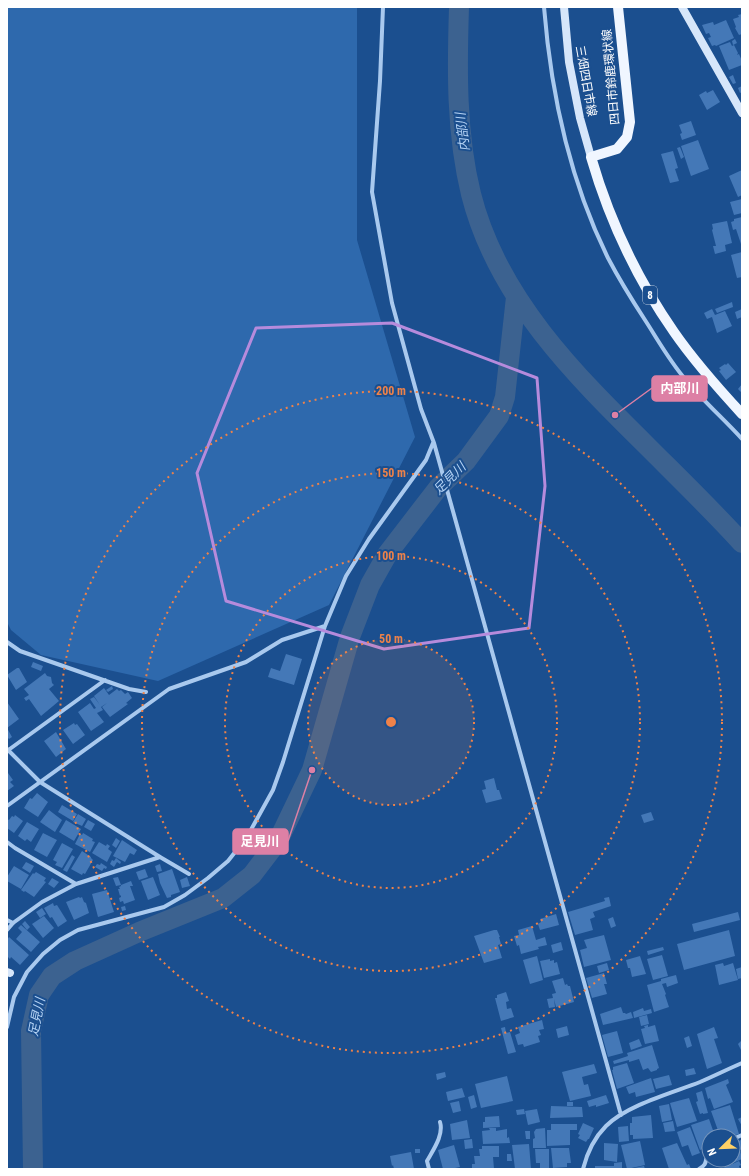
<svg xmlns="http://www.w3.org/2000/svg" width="749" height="1176" viewBox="0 0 749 1176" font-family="'Roboto Condensed','Noto Sans JP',sans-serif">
	<rect width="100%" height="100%" fill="#1b4f8f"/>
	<path fill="#2e69ad" d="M7 7H357V240L415 437 329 605 158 681 41 655 11 630 7 622Z"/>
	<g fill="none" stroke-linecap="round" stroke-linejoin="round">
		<path stroke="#3c6290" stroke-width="20" d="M459 7C457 69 456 133 471 194 497 298 575 375 648 447 680 479 712 510 742 543
			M33 1169 31 1031 39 995 52 976 75 961 139 932 223 898 252 875 278 841 312 770 350 637 370 585 388 553 438 488 466 461 499 416 505 397 516 297"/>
	</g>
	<path fill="#4478b7" d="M742 14V34L739 35 735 28 736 27 733 19 739 17 738 15Z
		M726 20 734 38 716 46 715 45 712 46 708 38 711 37 709 33 706 34 702 25 713 22 714 25Z
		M735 39 737 43 733 45 732 41Z
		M730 42 732 46 734 45 738 53 737 55 739 54 742 61V65L729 70 719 46Z
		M733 75 736 83 733 84 729 77Z
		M742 86V92L740 93 738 88Z
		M713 90 720 102 707 110 699 95 706 91 707 93Z
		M691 121 696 135 682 140 680 134 682 133 679 125Z
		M698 140 709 169 691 176 681 146Z
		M680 147 684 157 681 159 677 148Z
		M673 151 678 168 675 169 679 181 670 183 661 154Z
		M742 170V195L738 197 729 176Z
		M742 199V213L734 215 730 202Z
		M742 217V247L736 229 733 230 731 222 734 221V219Z
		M727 221 732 243 725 245 726 251 715 254 713 246H716L712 230 713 229 712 224Z
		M742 252V277L737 278 731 255Z
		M732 302 733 307 717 313 715 309Z
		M712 309 715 315 725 311 732 326 717 333 712 317 707 319 704 313Z
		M742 309V317L737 319 735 312Z
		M728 363 736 372 726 380 719 371 721 370 719 368 725 364 726 365Z
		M742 384V392H741L738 389Z
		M286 654 302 659 294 685 268 677 271 668 280 671Z
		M33 662 43 666 41 671 31 667Z
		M17 668H19L27 682 16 690 7 675Z
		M45 673 47 676 51 677 52 683 54 685 49 689 59 701 41 716 29 699 26 701 24 698 29 695 24 689Z
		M112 686 113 689 108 692 106 690Z
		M104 688 109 695 117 689 119 691 121 690 125 694 128 692 132 698 126 703 128 704 110 717 102 707 107 703 101 707 103 710 97 713 104 722 91 731 78 712 90 703 94 709 96 708 90 699 94 697 100 705 94 696Z
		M7 702 19 719 7 728 12 737 9 739 7 737Z
		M74 723 75 725 77 724 85 735 73 744 63 730Z
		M56 732 66 749 56 757 44 741Z
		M8 773 13 780 10 782 14 786 7 791V774Z
		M494 778 497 790H499L502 799 486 803 482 790 486 789 484 781Z
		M37 793 48 802 38 817 24 808 30 798 32 799Z
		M62 805 77 814 73 821 58 812Z
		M49 810 62 820 55 832 40 822Z
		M651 812 654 820 644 823 641 815Z
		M78 814 86 819 82 826 73 822Z
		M15 815 23 821 14 833 7 828V819L9 820 12 816 14 817Z
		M66 820 81 829 74 841 59 832Z
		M88 820 95 824 91 831 84 827Z
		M27 822 39 829 31 842 27 839 25 841 18 836Z
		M43 833 57 840 47 857 34 850Z
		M83 833 93 839 92 841 95 842 90 852 75 844 80 834 82 835Z
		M116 838 120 841 116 848 112 845Z
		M122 840 137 850 134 855 130 853 125 862 113 856Z
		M99 842 106 846 107 844 110 846 108 849 112 852 107 862 92 853Z
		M62 843 73 849 62 868 55 865 57 862 53 860Z
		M82 851 91 857V858L93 860 85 874 83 873 82 875 71 869Z
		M72 855 75 857 67 872 63 870Z
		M116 858 121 862 120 864 117 862 114 867 110 864 112 860 114 861Z
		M26 862 34 866 30 873 22 868Z
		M101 863 107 867 106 869 104 868 102 871 95 867 97 864 100 865Z
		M160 864 162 871 157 872 155 866Z
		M14 866 29 875 21 889 7 881V877Z
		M145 869 148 877 139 880 136 872Z
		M172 869 180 892 171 895V897L167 898 160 883 158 874Z
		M36 872 46 878 44 881 46 882 34 897 25 891 24 892 21 890 33 873 34 874Z
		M118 877 121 885 116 886 113 878Z
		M153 877 160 895 148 900 141 881Z
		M187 877 190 886 182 888 180 880Z
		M52 878 59 882 54 888 48 884Z
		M131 881 133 886H130L135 900 124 904 123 901 120 902 119 898 121 897V895L120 896 118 889H120L119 887 121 886V885Z
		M107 890 114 912 98 917 92 894Z
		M79 897 80 898 82 897 84 902 86 903 89 913 74 920 66 902Z
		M609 897 611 906 593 912 595 917 590 919 593 930 575 935 568 912 605 901 604 898Z
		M53 903 54 906 57 905 67 921 58 927 52 917 50 918 44 908Z
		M125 906 126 910 122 911 121 907Z
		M42 908 46 914 40 918 36 912Z
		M738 912 740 920 694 932 692 924Z
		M556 914 559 925 540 930 538 924 541 922 540 919Z
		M44 916 54 928 43 938 32 924Z
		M613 917 616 926 611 928 608 919Z
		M25 921 30 927 27 930 22 924Z
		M21 925 40 942 31 952 16 939 22 932 18 928Z
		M532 926 536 940 545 937 547 945 538 947 539 949 521 954 519 945 517 946 514 936 519 935 518 930Z
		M494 930H497L500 937H499L501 944 498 945 502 958 484 963 474 936Z
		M729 930 735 956 684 970 677 944Z
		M604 935 611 960 584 967 580 950 587 948 584 940Z
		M9 937 29 955 20 965 11 957 10 959 7 956V940Z
		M561 942 563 950 553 953 551 945Z
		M663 947 664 950 648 955 647 951Z
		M662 955 668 976 653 980 647 959Z
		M537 956 543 980 530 984 523 960Z
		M640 956 646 974 632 977 630 968H628L626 960Z
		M550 959V961L554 960V963L557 962 560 974 544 978 540 961Z
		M607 963 609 970 599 973 597 966Z
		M723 963 724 966 733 963 738 980 719 985 715 965Z
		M742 967V978L738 979 736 969Z
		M604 973 607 984H604L607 994 592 998 586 978Z
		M676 975 678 983 667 987 666 983 662 984 666 994 665 995 669 1007 654 1012 647 985 661 981V979Z
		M563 978 565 985 567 984 568 986H570L574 1002 556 1007 554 999 555 1007 549 1008 547 999 553 998 552 994 556 993 552 981Z
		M506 992 509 1001 506 1002 507 1009 511 1008 514 1017 501 1021 495 998H497V995Z
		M621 1007 623 1013H625L626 1014 631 1012 633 1018 603 1025 600 1014Z
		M643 1008 644 1011 651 1009 652 1013 634 1018 633 1012Z
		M647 1015 649 1024 641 1026 639 1017Z
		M542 1020 544 1029 539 1030 541 1035 538 1036 540 1042 524 1047 523 1044 518 1045 515 1035 520 1033 518 1027Z
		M648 1025V1027L655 1025 659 1041 645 1044 641 1029 645 1028 644 1026Z
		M567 1026 569 1035 558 1038 556 1029Z
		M505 1027 506 1033 510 1032 516 1052 508 1054 501 1028Z
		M714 1027 718 1038 714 1039 722 1063 707 1069 697 1034Z
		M617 1031 623 1053 608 1057 602 1035Z
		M689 1036 692 1046 687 1048 684 1038Z
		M639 1039 642 1046 631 1050 629 1043Z
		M742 1040V1049L741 1050 738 1044Z
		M652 1045 659 1068 657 1069V1070L651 1072 648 1068 643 1070 639 1059 629 1062V1060L614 1064 613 1061 628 1056 627 1053Z
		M627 1063 634 1083 617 1089 612 1070H613V1067Z
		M594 1064 597 1073 582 1077 584 1085 588 1084 591 1096 570 1101 562 1072Z
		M694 1068 696 1074 686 1076 685 1070Z
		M445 1072 446 1077 437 1080 436 1074Z
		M669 1075 672 1085 656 1089 653 1079Z
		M507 1076 513 1101 481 1108 475 1084Z
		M651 1078 655 1092 636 1097 635 1092 629 1094 626 1087Z
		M728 1079 729 1083 726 1085 733 1102 714 1109 710 1098 708 1099 705 1088Z
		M462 1088 465 1097 448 1101 446 1092Z
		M702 1091 708 1113 703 1114V1113L700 1114 696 1102 698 1101 696 1093Z
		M474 1095 477 1107 471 1109 468 1097Z
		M606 1095 609 1103 596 1107V1105L589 1107 587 1101Z
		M689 1098 697 1121 677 1127 675 1120H676H675L670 1103Z
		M459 1101 461 1111 453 1113 450 1103Z
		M567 1102H573V1106H567Z
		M669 1104 672 1120 662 1122 659 1106Z
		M730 1105 739 1134 732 1136H720L711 1111Z
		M551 1106 582 1107 583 1117 550 1118Z
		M524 1109 525 1114 517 1115 516 1110Z
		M537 1109 540 1122 528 1125 525 1111Z
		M651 1115 653 1138 633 1139V1135H630V1123H632V1117Z
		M499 1116 500 1127 483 1128V1122H485V1117Z
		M742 1117V1126L738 1119Z
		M709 1119 715 1136H709V1147L700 1150 691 1125Z
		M467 1120 470 1138 452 1140 450 1124Z
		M673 1121 675 1131 665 1132 663 1123Z
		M583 1123 594 1128 589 1139H588L586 1142 578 1138 580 1135 578 1134Z
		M551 1124H577V1130H570V1145L547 1146V1130H551Z
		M628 1126 629 1141 619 1142 618 1127Z
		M690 1127 700 1153 692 1156 688 1145 682 1147 677 1132Z
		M489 1128H496V1131L507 1129V1138L509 1137 510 1143 483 1144 482 1131 490 1130Z
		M545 1128 546 1148H533V1139L535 1138 534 1132 536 1129Z
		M525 1131H530V1139H526Z
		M472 1139 473 1148 465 1149 464 1140Z
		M741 1140 742 1149 740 1150 742 1159 726 1166 724 1160H733V1143Z
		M640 1141 645 1165 627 1169 621 1145Z
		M604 1143 618 1144 617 1162 604 1160Z
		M677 1143 687 1165 689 1164 691 1169H669L662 1148Z
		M529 1144 531 1169H515L512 1145Z
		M454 1145 460 1167 450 1169H443L438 1150Z
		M482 1146H499V1157H493L494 1169H472V1164H475L474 1156H480L479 1149H482Z
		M551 1148H569L571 1163H567V1167L553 1168Z
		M415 1149H420V1153H415Z
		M535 1149H549V1169H540V1163H536Z
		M411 1152 414 1169H394L393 1165 392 1166 390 1156Z
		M507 1154H511L512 1161H507Z
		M739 1161 741 1165 739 1166 740 1169H721Z
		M622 1162V1169H595V1166H614V1163Z
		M644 1166 645 1169H634V1168Z"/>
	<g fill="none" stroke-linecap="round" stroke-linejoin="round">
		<path stroke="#a9c9ee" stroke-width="4" d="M383 7 380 81 372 192 392 303 421 409 434 443 621 1115
			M544 7C551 94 569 179 608 258 619 279 632 300 645 320 658 340 670 362 686 380 703 401 724 419 742 439
			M7 642 20 651 129 689 146 692
			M7 749 40 782 160 857 189 874
			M7 751 105 680
			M7 806 169 689 246 662 282 640 325 626
			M7 842 15 848 76 884
			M7 920 13 923
			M7 930 13 923 42 902 76 884 160 857
			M7 1027 14 997 27 972 43 954 60 940 78 930 164 907 185 895 208 878 228 861 247 837 273 790 283 762 325 626 346 576 369 539 426 460 433 443
			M733 1139 742 1135
			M429 1169 427 1161C433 1150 444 1135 440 1122
			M583 1169C587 1153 594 1138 606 1126 627 1105 672 1093 700 1082 714 1076 728 1069 742 1063
			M699 1169C709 1164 704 1159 709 1151"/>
		<path stroke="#d6e6fa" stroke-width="8" d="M564 7 569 62 580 118 591 157
			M682 7 742 113
			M7 972 10 973"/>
		<path stroke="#f0f6ff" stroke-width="10" d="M618 7 630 122 627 137 617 149 591 157C609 219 637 279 674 332 694 361 718 388 742 414"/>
	</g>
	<path fill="none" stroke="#b68bdc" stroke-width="3" stroke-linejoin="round" d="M392 323 537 378 545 486 529 628 384 649 226 601 197 473 256 328Z"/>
	<circle cx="391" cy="722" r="83" fill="#ee8249" fill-opacity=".12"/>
	<g fill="none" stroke="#ee8249" stroke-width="2" stroke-dasharray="2 4">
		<circle cx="391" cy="722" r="83"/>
		<circle cx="391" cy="722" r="166"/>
		<circle cx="391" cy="722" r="249"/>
		<circle cx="391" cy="722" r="331"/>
	</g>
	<g text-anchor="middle" stroke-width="4" stroke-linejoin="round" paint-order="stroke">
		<rect fill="#1b4f8f" stroke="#bbcadd" stroke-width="1" x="643" y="286" width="14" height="18" rx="3"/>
		<g font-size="11" font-weight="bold" fill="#fff">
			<text x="650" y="299">8</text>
		</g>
		<g font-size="12" fill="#fff" stroke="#1b4f8f">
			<text transform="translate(611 77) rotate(-95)" y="4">四日市鈴鹿環状線</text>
			<text transform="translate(586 81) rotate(80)" y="4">三畑四日市線</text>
		</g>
		<g font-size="13" font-style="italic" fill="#b5d3f5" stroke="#1b4f8f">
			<text transform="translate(462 132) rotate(-97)" y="5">内部川</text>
			<text transform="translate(449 478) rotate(-45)" y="5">足見川</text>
			<text transform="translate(36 1017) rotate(-79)" y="5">足見川</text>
		</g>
	</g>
	<circle cx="391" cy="722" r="6" fill="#ee8249" stroke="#1b4f8f" stroke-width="2"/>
	<g font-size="12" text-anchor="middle" font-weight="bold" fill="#ee8249" stroke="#1b4f8f" stroke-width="4" stroke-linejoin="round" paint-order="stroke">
		<text x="391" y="395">200 m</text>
		<text x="391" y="477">150 m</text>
		<text x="391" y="560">100 m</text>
		<text x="391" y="643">50 m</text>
	</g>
	<path fill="none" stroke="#dd80a5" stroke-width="1.5" d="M615 415L652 388M312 770L288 841"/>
	<g fill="#dd80a5" stroke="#1b4f8f" stroke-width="1.5">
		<circle cx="615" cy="415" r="4"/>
		<circle cx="312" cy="770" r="4"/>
	</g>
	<g fill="#dd80a5" stroke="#dd80a5" stroke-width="1.5">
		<rect x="652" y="376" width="55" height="25" rx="4"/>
		<rect x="233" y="829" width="55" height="25" rx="4"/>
	</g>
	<g font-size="13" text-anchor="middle" font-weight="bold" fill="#fff">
		<text x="680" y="393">内部川</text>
		<text x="260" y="846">足見川</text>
	</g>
	<rect width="749" height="1176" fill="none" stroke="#ffffff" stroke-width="16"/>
	<g transform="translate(721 1148) rotate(247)"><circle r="19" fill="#1b4f8f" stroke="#7695bc"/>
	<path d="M0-3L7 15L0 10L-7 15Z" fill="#ffd166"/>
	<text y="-6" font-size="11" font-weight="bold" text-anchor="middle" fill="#ffffff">N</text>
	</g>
</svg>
